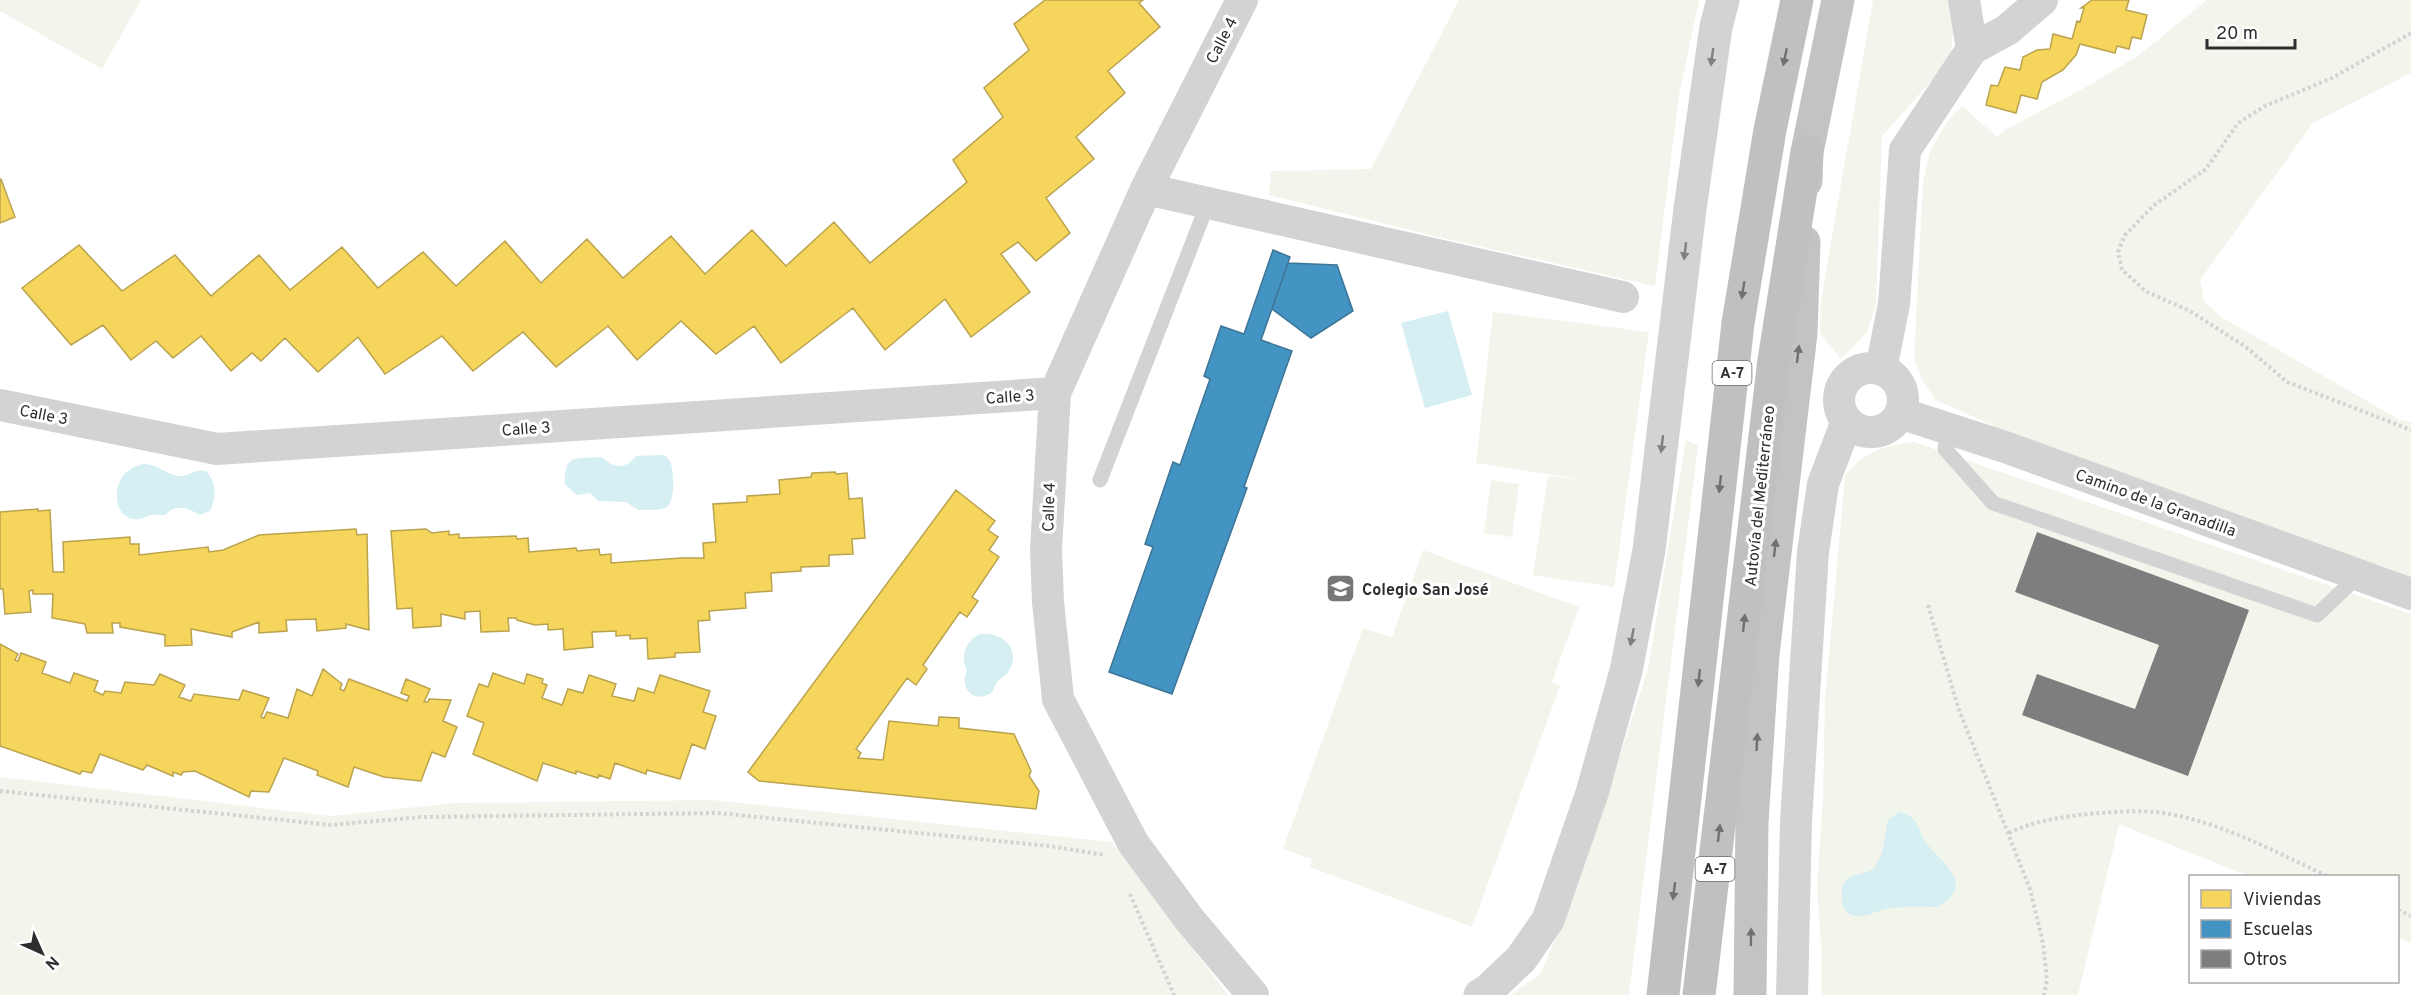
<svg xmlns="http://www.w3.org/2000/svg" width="2411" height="995" viewBox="0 0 2411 995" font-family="Overpass,sans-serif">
	<rect width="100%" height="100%" fill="#fff"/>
	<path fill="#f2f5eb" d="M0 0H141L102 69 0 11Z
		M1459 0H1699L1679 95 1655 286 1434 236 1269 195 1271 171 1371 169Z
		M1873 0H1953L1954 24 1950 60 1882 136 1876 304 1867 332 1841 359 1820 334 1821 300Z
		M2207 0H2411V73L2313 123 2200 280 2204 302 2223 318 2400 420 2411 422V582L2032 443 1936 400 1922 380 1914 360 1923 182 1930 152 1947 122 1962 106 1997 137 2005 130 2086 87 2139 55Z
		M1493 312 1649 332 1614 587 1533 575 1548 476 1586 480 1476 463Z
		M1686 440 1698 446 1629 995H1511L1541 973 1578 885 1648 669Z
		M1914 442 2411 614V943L2398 937V876H2249L2119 824 2078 995H1821L1822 958 1817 887 1823 797 1825 699 1845 476C1862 452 1886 445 1914 442Z
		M1491 480 1519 484 1512 537 1484 533Z
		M1423 550 1579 607 1552 682 1560 686 1472 927 1310 867 1312 859 1283 849 1363 628 1392 637Z
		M0 777 331 816 455 803 711 800 1112 842 1228 995H0Z"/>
	<path fill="#d6eff2" d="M1448 311 1472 395 1425 408 1401 323Z
		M661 455C665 456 667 456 669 460 675 468 675 502 667 507 659 511 646 510 638 510L626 502 598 501 590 493 577 495 565 485C563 453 577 459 602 457 613 469 627 469 636 456Z
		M143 464C159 464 166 475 180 476 190 476 198 467 207 472 217 484 216 498 210 511L200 515C188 508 176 503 165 515 160 516 155 514 151 515 145 516 141 521 133 519 114 515 113 489 123 476 128 469 136 466 143 464Z
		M980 634C1001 631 1021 648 1010 669 1007 675 1004 676 999 680 996 682 995 688 992 692 976 705 958 689 967 671 960 656 965 641 980 634Z
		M1899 812C1922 818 1916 830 1928 845 1943 864 1977 886 1937 907 1920 907 1903 906 1886 909 1876 911 1865 918 1855 916 1846 914 1842 908 1842 899 1840 872 1856 878 1874 869L1882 853 1888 820Z"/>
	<path fill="#f6d55c" stroke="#baa34e" stroke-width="1.5" d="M1045 0H1143L1139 3 1160 27 1108 71 1125 93 1076 137 1094 159 1046 198 1070 233 1036 261 1018 242 1001 254 1030 292 971 337 945 299 885 350 853 308 781 363 754 326 716 354 681 321 637 360 608 326 556 367 523 332 473 371 442 336 385 374 358 337 318 372 285 338 261 361 252 353 231 371 201 336 173 358 156 341 131 360 103 325 71 345 22 288 79 245 122 291 175 255 211 296 259 255 290 290 342 247 378 288 423 252 456 286 505 241 541 283 587 239 623 278 671 236 705 274 752 230 786 266 834 222 870 263 967 182 953 160 1003 117 984 88 1029 50 1014 24Z
		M2092 0H2129L2126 10 2147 15 2141 39 2132 37 2129 49 2117 46 2115 53 2080 44 2076 55 2063 70 2042 82 2037 99 2021 95 2016 113 1986 105 1991 85 1998 86 2005 67 2020 70 2023 57 2037 50 2050 49 2053 34 2072 39 2077 21 2080 22 2084 8H2081Z
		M1 179 15 217 0 223V180Z
		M835 472 836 474 847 473 849 499 862 498 865 538 852 539 853 554 829 555V566L801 567V571L771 573 772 591 745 593 746 608 709 611 710 620 698 621 700 652 675 653V657L648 659 647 638 630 639V635L616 636V631L592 632 593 647 564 650 563 629 548 630V624L535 625 517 620 516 618H508L509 631 481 632 480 611 465 612V619L441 614V626L413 628 412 608 397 609 391 531 426 529 432 533 449 531V535L459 534V538L516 536 517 539 528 538 529 552 576 548 577 551 599 549 600 555 611 554V563L681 558H704L703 543 716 542 713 504 747 502V496L780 494 779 480 811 477 812 473Z
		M956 490 995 521 988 530 998 537 989 550 999 557 972 597 978 601 967 617 960 612 923 665 927 669 916 685 907 678 856 749 861 753 858 758 883 760 889 721 938 726 939 717 959 718V728L1014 734 1031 771 1029 776 1039 791 1036 809 759 781 748 772Z
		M38 509V511L50 510 53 572H64L63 542 130 537V544H139V555L208 547 209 552 223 550 259 535 356 529 357 535 367 534 369 630 346 624V628L317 631 316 619 286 620 287 631 259 633V622L232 632V637L191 629 192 645 165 646V635L120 627V623H112L113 633H87L85 624 52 618 53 594H33V590L29 591 31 612 5 614 3 589H0V512Z
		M0 644 18 654 15 660 18 661 21 653 46 662 42 673 70 683 74 673 98 681 94 691 103 695 105 691 121 693 125 682 154 685 160 674 185 685 179 697 191 701 194 694 239 700 243 690 269 698 261 717 264 718 267 712 288 718 297 689 312 696 323 669 342 684 340 689 344 691 349 679 407 701 409 696 401 693 406 679 430 689 424 702H428L429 699 451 700 443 721 457 727 445 757 432 752 421 781 384 777 354 767 348 787 317 775 318 771 284 758 269 792 251 791 249 797 195 771 183 772 181 775 173 772V776L147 765 143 770 100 754 92 773 82 771 80 774 0 746Z
		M493 673 524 684 527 674 543 679 542 683 547 685 542 698 562 705 568 689 583 693 589 675 616 684 612 696 634 701 638 688 654 693 660 675 710 691 703 712 716 716 705 749 692 744 680 779 647 770 646 774 615 763 610 779 599 775 598 778 576 771V774L543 763 537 781 473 754 484 723 467 716 479 684 488 687Z"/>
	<path fill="#4393c3" stroke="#3d7596" stroke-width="1.5" d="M1273 250 1290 257 1261 340 1292 351 1244 487 1247 488 1172 694 1109 672 1153 547 1145 544 1173 462 1180 465 1210 379 1204 376 1221 326 1244 334Z
		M1288 263 1337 265 1353 311 1311 338 1272 309Z"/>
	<path fill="#7e7e7e" d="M2037 532 2249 610 2188 776 2022 715 2037 674 2135 709 2159 645 2015 592Z"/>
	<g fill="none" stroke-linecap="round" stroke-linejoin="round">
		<path stroke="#d3d3d3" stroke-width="4" stroke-dasharray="3 3" stroke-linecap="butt" d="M2411 33 2332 78 2265 106 2238 123 2206 169 2153 206 2125 235 2118 252 2122 270 2147 292 2190 311 2246 347 2287 382 2411 430
			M1928 605 1958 707 2030 889 2043 943 2047 980 2044 995
			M0 791 331 825 421 817 717 813 1049 846 1105 855
			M2009 833C2033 821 2061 817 2088 814 2115 812 2143 809 2170 814 2227 825 2275 852 2327 876
			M1130 894 1174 995
			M2398 910 2411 916"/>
		<path stroke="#d3d3d3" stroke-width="15" d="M1948 428 1945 449 1993 503 2317 615 2359 575
			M1100 480 1208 203"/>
		<path stroke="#d3d3d3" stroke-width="32" d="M1242 0 1146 189 1055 393 1046 550 1048 602 1058 699 1133 843 1189 919 1253 995
			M1964 0 1972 49
			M1146 189 1623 297
			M1839 400a32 32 0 1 1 64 0a32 32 0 1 1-64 0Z
			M1881 369 1894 304 1905 150 1972 49 2007 30 2042 0
			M0 405 217 449 1055 393
			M1900 413 2005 447 2411 594
			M1792 995 1796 822 1813 552 1823 484 1847 421"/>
		<path stroke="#d3d3d3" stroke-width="33" d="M1480 995 1487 991 1521 959 1548 920 1592 793 1626 671 1649 550 1690 209 1716 27 1723 0"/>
		<path stroke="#c3c3c3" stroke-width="33" d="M1806 181 1807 152 1838 0
			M1750 995 1752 822 1763 654 1801 333 1804 242"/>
		<path stroke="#c0c0c0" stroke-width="33" d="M1663 995 1738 323 1770 130 1797 0
			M1699 995 1774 360 1807 152"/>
	</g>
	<defs><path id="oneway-solid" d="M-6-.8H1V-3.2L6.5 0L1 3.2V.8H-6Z" transform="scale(1.5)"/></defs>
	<g fill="#808080">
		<use href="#oneway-solid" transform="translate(1712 57) rotate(98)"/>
		<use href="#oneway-solid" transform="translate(1685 251) rotate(97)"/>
		<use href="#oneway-solid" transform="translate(1662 444) rotate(97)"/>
		<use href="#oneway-solid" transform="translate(1632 637) rotate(101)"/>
	</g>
	<g fill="#707070">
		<use href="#oneway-solid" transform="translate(1785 57) rotate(102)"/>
		<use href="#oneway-solid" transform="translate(1743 290) rotate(99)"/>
		<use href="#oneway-solid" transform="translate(1720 484) rotate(96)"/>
		<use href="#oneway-solid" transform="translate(1744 623) rotate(-84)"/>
		<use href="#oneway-solid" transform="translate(1699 678) rotate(96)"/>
		<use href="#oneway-solid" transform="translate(1719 833) rotate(-83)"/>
		<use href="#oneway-solid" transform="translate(1674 891) rotate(97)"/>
	</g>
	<g fill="#717171">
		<use href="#oneway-solid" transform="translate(1798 354) rotate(-83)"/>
		<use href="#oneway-solid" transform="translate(1775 548) rotate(-83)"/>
		<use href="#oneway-solid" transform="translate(1757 742) rotate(-87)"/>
		<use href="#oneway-solid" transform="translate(1751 937) rotate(-89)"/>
	</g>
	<defs>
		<symbol id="school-square" viewBox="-11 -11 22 22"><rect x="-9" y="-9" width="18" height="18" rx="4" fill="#777" stroke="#fff"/><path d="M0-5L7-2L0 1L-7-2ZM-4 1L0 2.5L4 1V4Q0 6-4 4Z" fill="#fff"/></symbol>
	</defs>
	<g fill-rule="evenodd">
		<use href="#school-square" x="1324" y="572" width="33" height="33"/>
	</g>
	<g text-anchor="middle" stroke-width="6" stroke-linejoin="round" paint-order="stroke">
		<g fill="#fff" stroke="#6d6d6d" stroke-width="1.5">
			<rect x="1712.5" y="361" width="39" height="24" rx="4.5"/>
			<rect x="1695.5" y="857" width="39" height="24" rx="4.5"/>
		</g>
		<g font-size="15" font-weight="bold" fill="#2e2e2e">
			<text x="1732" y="378">A-7</text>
			<text x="1715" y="874">A-7</text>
		</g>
		<g font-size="16" fill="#2e2e2e" stroke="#fff">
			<text transform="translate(1221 40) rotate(-63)" y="6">Calle 4</text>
			<text transform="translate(1010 396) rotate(-4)" y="6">Calle 3</text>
			<text transform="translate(44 414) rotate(11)" y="6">Calle 3</text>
			<text transform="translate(526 428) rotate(-4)" y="6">Calle 3</text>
			<text transform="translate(1759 496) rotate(-84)" y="6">Autovía del Mediterráneo</text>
			<text transform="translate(2156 502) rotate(20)" y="6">Camino de la Granadilla</text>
			<text transform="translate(1048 507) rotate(-88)" y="6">Calle 4</text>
		</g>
		<g font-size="16" font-weight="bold" fill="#2e2e2e" stroke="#fff" text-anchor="start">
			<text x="1362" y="595">Colegio San José</text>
		</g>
	</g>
	<rect x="2189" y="875" width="210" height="108" fill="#ffffff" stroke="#ababab" stroke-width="1.5"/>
	<rect x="2201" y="890" width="30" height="18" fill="#f6d55c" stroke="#ababab" stroke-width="1.5"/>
	<text x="2243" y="905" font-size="18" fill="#2e2e2e">Viviendas</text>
	<rect x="2201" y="920" width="30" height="18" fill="#4393c3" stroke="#ababab" stroke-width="1.5"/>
	<text x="2243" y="935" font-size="18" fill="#2e2e2e">Escuelas</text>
	<rect x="2201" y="950" width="30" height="18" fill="#7e7e7e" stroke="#ababab" stroke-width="1.5"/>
	<text x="2243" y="965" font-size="18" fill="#2e2e2e">Otros</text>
	<g transform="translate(42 953) rotate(135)" stroke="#ffffff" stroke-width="4.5" paint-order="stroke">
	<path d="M0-4.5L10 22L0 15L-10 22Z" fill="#2e2e2e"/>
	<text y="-9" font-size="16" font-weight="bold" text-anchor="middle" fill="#2e2e2e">N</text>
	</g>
	<path d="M2207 39v9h88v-9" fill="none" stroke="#2e2e2e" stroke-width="3"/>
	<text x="2216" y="39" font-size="18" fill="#2e2e2e" stroke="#ffffff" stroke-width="4.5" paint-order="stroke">20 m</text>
</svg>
